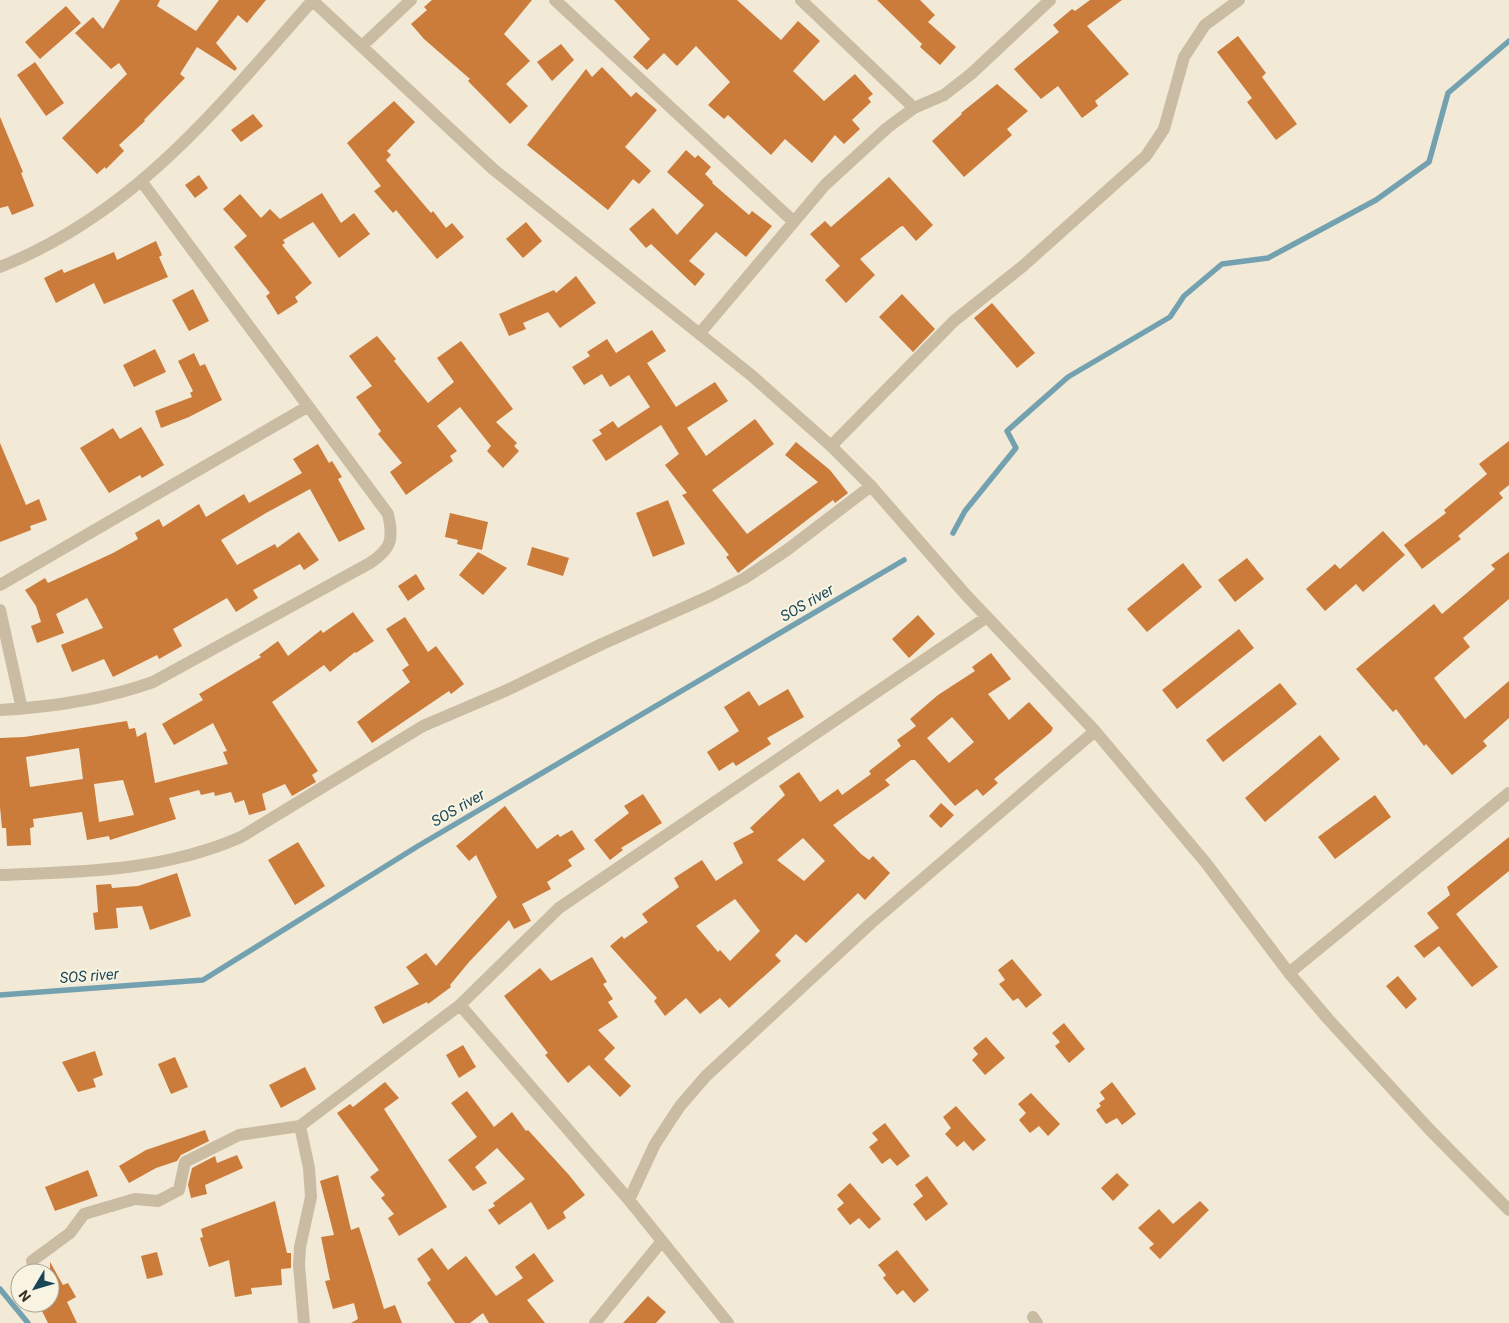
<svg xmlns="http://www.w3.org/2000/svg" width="1509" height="1323" viewBox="0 0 1509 1323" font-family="Roboto,sans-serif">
	<rect width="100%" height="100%" fill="#f2ead6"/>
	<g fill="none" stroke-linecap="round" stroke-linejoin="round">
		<path stroke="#74a1b0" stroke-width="5.5" d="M953 533 965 511 1016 448 1007 431 1068 377 1170 317 1184 296 1222 264 1268 258 1376 200 1429 162 1448 93 1509 41
			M0 995 203 980 418 846 904 560
			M0 1289 28 1323"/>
	</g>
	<path fill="#cb7b3a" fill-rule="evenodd" d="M120 0H160L157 6 196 31 219 0H266L247 23 238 15 216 43 237 68 235 71 197 47 180 74 185 78 144 120 145 121 119 145 124 151 106 169 105 167 97 174 62 138 127 74 119 63 111 69 75 33 93 17 103 29Z
		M432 0H532L504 34 530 61 506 84 528 106 510 124 468 81 470 79 424 39 411 24 427 10 424 7Z
		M614 0H737L781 40 798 21 820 41 793 71 824 101 855 74 873 94 868 98 871 102 852 120 860 129 844 144 835 135 812 163 785 139 771 155 728 115 724 119 708 105 730 82 696 46 677 66 664 53 647 70 633 57 650 39Z
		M877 0H920L935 15 928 22 956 47 940 65 920 47 922 44Z
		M1090 0H1122L1087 26 1129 74 1095 101 1098 106 1082 118 1058 86 1041 99 1014 69 1059 32 1053 25 1072 9 1075 11Z
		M66 6 81 23 40 59 25 42Z
		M1238 36 1266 73 1262 77 1297 124 1276 140 1247 102 1252 98 1217 52Z
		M561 44 574 60 552 81 537 62Z
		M35 62 64 103 46 116 17 75Z
		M602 67 631 97 636 92 657 110 625 147 651 171 639 184 633 179 608 210 527 145 586 69 592 77Z
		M997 84 1028 111 1007 129 1012 135 964 177 932 141 962 114 961 113Z
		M394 101 415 122 387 151 391 155 386 160 431 213 433 211 446 228 452 223 464 237 437 259 396 210 393 213 374 191 381 186 347 143Z
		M253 114 263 126 241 142 231 130Z
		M0 117 23 172 21 173 34 206 12 215 8 206 0 208Z
		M686 150 695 158 698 155 711 167 705 174 713 182 712 183 749 215 752 211 772 226 746 257 716 232 689 261 705 274 695 286 651 244 646 248 629 229 653 208 677 235 704 205 667 172Z
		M199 175 208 188 195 198 185 185Z
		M889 177 933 225 916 241 903 226 900 227 860 259 875 275 846 303 825 280 840 266 810 234 825 221 831 227Z
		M322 193 341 223 354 213 370 234 339 258 313 222 283 240 285 243 282 245 312 283 295 297 298 302 278 315 266 296 270 293 234 247 247 236 223 209 240 194 261 218 270 209 280 219Z
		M526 222 542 241 523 258 506 239Z
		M156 241 162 255 159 257 168 277 104 304 94 283 56 303 44 278 62 269 64 273 114 252 117 260Z
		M576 276 596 303 560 328 548 312 523 323 526 329 509 336 499 314 554 290 556 293Z
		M193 289 209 321 189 331 172 300Z
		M902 294 935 329 913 352 879 317Z
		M992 303 1035 353 1017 368 974 318Z
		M652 330 666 351 647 363 676 407 715 382 728 401 687 428 706 456 755 419 774 444 712 490 747 534 818 482 785 455 796 442 830 470 848 493 835 503 833 500 738 573 726 557 729 555 682 495 687 493 665 465 679 454 661 425 606 461 592 440 602 434 599 430 613 421 618 428 650 407 629 375 610 387 602 374 584 385 572 367 590 356 587 352 607 339 616 353Z
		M377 336 396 359 394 361 428 403 454 382 437 358 461 341 513 409 496 422 517 443 514 446 519 451 503 468 487 451 491 446 460 407 437 426 457 451 450 456 453 461 406 495 390 472 402 463 378 434 381 431 356 397 372 386 349 356Z
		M155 349 166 372 134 387 123 365Z
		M194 353 200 366 205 364 222 400 189 417 161 428 155 411 192 397 190 393 193 391 178 361Z
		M141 427 164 465 142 478 140 475 109 493 80 448 113 428 120 439Z
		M1509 441V485L1499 493 1503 498 1458 536 1461 539 1422 569 1404 545 1446 513 1444 510 1487 474 1479 464Z
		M0 443 26 505 39 499 47 520 30 526 31 530 0 542Z
		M318 444 329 463 332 461 342 477 338 479 365 529 339 542 310 489 266 513 221 540 237 565 275 544 277 548 299 532 319 560 304 570 300 564 253 590 258 598 236 612 227 598 173 629 182 646 159 659 157 655 113 677 104 659 72 672 61 645 103 628 87 598 56 614 64 633 37 643 31 626 41 622 36 606 25 590 45 578 48 583 113 553 138 539 135 533 159 519 163 527 199 504 206 517 244 494 249 503 302 473 293 459Z
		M668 500 685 544 653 557 636 513Z
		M450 513 488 522 482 550 457 544 458 540 445 537Z
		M1383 531 1405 555 1363 592 1356 584 1325 611 1306 589 1335 564 1340 569Z
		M532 547 569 558 563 576 527 565Z
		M478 552 507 568 483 595 459 575Z
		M1509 552V599L1463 638 1470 647 1434 678 1465 719 1509 681V718L1483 741 1487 746 1452 775 1426 744 1424 746 1396 709 1393 712 1356 669 1434 604 1442 614 1495 569 1491 565Z
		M1247 558 1264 579 1235 602 1218 580Z
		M1183 563 1202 587 1147 632 1127 609Z
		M416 574 425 589 408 601 398 586Z
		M353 612 374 641 356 653 355 652 330 672 324 665 272 702 318 771 312 775 316 782 292 796 285 784 262 794 266 810 249 815 244 800 235 803 231 792 215 796 214 792 201 795 199 790 169 798 176 819 110 840 109 836 87 840 82 812 33 819 34 827 30 828 31 845 7 846 6 828H2L0 807V738L24 737 127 721 129 729 135 728 137 737 146 732 155 783 228 764 223 752 227 751 213 723 174 745 162 724 203 700 199 694 261 657 259 655 278 641 288 656 321 630 323 633ZM79 748 83 779 30 787 26 757ZM123 780 134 815 99 822 94 784Z
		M918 615 935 634 909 658 892 639Z
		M405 617 428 652 436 646 464 684 451 694 449 691 372 743 357 722 410 682 402 670 409 665 386 629Z
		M1239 629 1254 648 1177 709 1162 690Z
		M991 653 1011 679 988 694 1009 720 1029 702 1053 728 1051 732 994 779 998 783 983 796 977 789 955 806 915 760H911L885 780 890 785 833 825 861 854 869 860 873 856 890 873 865 900 858 893 806 943 796 934 775 955 781 961 729 1008 720 998 700 1014 686 998 665 1016 654 1001 657 998 610 946 622 936 624 939 648 922 642 914 679 887 674 878 702 860 716 881 743 863 733 843 754 832 750 828 785 795 779 786 799 772 820 802 838 789 842 795 871 774 869 771 901 746 897 740 916 726 910 719 938 695 975 671 972 667ZM952 717 974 742 949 763 927 738ZM803 838 825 861 804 881 777 860ZM735 899 760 931 730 961 720 950 718 952 696 926Z
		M1280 683 1297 704 1223 762 1206 740Z
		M788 689 804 717 767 738 771 744 736 766 733 762 719 771 707 752 739 731 724 707 749 691 759 706Z
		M1320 735 1340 759 1265 822 1245 798Z
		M643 794 662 823 621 848 623 850 610 860 594 840 629 813 624 806Z
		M1375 795 1391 817 1335 859 1318 837Z
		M941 803 954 815 941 828 929 816Z
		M505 806 537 849 558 834 560 837 572 830 585 849 568 860 572 866 547 882 551 889 522 904 531 921 514 929 509 920 469 962 450 985 451 987 428 1004 427 1002 383 1024 374 1007 419 984 406 967 426 953 436 966 497 897 476 855 469 861 456 846Z
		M1509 837V871L1456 914 1498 967 1472 987 1439 946 1424 958 1414 946 1439 928 1427 913 1450 895 1447 887Z
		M298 842 325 886 295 905 268 860Z
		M177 873 191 916 150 930 142 906 116 908 118 928 95 930 93 913 98 912 96 885 111 884 112 888 138 886Z
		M592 957 607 982 603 984 613 999 608 1002 618 1017 598 1030 615 1048 604 1059 631 1086 620 1097 589 1065 568 1083 545 1055 548 1053 504 996 540 968 551 981Z
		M1012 959 1042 995 1026 1008 1018 998 1013 1001 999 984 1005 980 998 970Z
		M1398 976 1417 999 1406 1009 1386 986Z
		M1064 1023 1085 1049 1069 1063 1055 1046 1060 1042 1052 1033Z
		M986 1037 1005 1058 985 1075 972 1060 978 1054 973 1048Z
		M463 1045 476 1067 459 1078 446 1055Z
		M95 1051 103 1075 93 1079 96 1087 78 1092 62 1062Z
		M175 1057 188 1087 171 1094 158 1064Z
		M305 1067 316 1089 281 1108 269 1085Z
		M385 1082 399 1098 384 1109 447 1207 399 1236 388 1218 394 1214 381 1198 385 1195 370 1177 379 1170 337 1113 350 1104 353 1107Z
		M1112 1082 1136 1114 1122 1125 1117 1118 1106 1124 1096 1110 1101 1106 1099 1103 1105 1099 1100 1092Z
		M467 1091 494 1127 512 1112 526 1131 528 1130 569 1175 585 1195 563 1212 566 1218 548 1230 531 1202 499 1225 488 1210 495 1206 493 1203 525 1179 497 1148 475 1167 487 1183 473 1191 448 1160 477 1137 451 1103Z
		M1031 1093 1060 1124 1048 1136 1039 1126 1030 1133 1019 1120 1026 1113 1018 1104Z
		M956 1106 986 1140 973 1151 964 1141 957 1147 945 1134 951 1128 943 1117Z
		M885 1123 910 1156 897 1166 890 1158 882 1164 869 1147 878 1140 872 1133Z
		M205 1130 209 1141 181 1155 177 1161 156 1168 129 1183 119 1166 146 1150Z
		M237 1155 243 1168 205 1185 207 1194 191 1198 188 1185 192 1168 215 1156 217 1163Z
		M88 1170 98 1196 55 1211 45 1187Z
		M1117 1173 1129 1185 1113 1201 1101 1188Z
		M338 1175 351 1230 359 1227 384 1309 395 1305 402 1323H351L358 1319 354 1303 333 1309 325 1281 330 1280 321 1237 334 1235 320 1181Z
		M927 1176 948 1204 926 1221 913 1204 923 1196 915 1185Z
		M850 1183 881 1219 869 1229 859 1218 850 1225 837 1209 844 1203 837 1195Z
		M275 1201 287 1253H291V1268L281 1269 282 1285 251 1288 252 1294 235 1297 229 1260 209 1267 200 1238 203 1237 201 1229Z
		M1200 1201 1209 1210 1160 1259 1149 1248 1154 1244 1138 1228 1159 1209 1173 1224Z
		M432 1248 448 1270 466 1256 496 1296 523 1278 515 1267 534 1253 554 1281 527 1300 545 1323H489L483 1313 470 1323H455L427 1283 431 1280 417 1259Z
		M897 1250 929 1290 914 1303 903 1290 897 1295 883 1278 886 1275 878 1265Z
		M157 1252 163 1275 147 1279 141 1256Z
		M50 1262 63 1285 68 1283 76 1297 67 1302 77 1323H48L38 1303H50Z
		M648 1296 666 1312 656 1323H623Z"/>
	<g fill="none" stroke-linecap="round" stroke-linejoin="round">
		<path stroke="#cabca2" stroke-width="12" d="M312 0 493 169 751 375 831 446 871 486 966 595 1095 731 1206 863 1289 973 1328 1019 1430 1130 1509 1210
			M555 0 794 222
			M801 0 914 108
			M362 46 411 0
			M0 267C136 213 219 106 313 0
			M700 333 825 185 887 128 914 108 944 95 971 74 1050 0
			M831 446 954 321 1023 266 1146 156 1164 129 1184 57 1205 25 1239 0
			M0 585 307 407
			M0 610 22 709
			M0 710C52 707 103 700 153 682L370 563C391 549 394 540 388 514L142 182
			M0 875C82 872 164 871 241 837L423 726 505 691 602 644 710 596 745 578 787 550 871 486
			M1289 973 1509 793
			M460 1005 629 1200 728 1323
			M300 1126 309 1168 311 1197 300 1247 299 1265 304 1323
			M629 1200 655 1144 680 1106 706 1076 870 924 1095 731
			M32 1261 70 1233 84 1214 135 1199 158 1201 179 1190 185 1162 239 1135 300 1126 460 1005 559 908 987 617
			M1033 1317 1037 1323
			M595 1323 662 1241"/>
	</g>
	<g text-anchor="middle" stroke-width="4.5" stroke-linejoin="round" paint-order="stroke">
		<g font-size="15" font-style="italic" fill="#194657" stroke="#f9f4e2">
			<text transform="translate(807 603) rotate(-30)" y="5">SOS river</text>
			<text transform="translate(458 808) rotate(-30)" y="5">SOS river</text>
			<text transform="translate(89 976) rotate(-4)" y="5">SOS river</text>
		</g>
	</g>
	<g transform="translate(35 1288) rotate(232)"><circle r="24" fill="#f9f4e2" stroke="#aaa496"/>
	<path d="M0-4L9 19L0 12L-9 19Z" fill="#194657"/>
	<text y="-8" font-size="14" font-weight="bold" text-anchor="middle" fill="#342d25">N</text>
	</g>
</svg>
